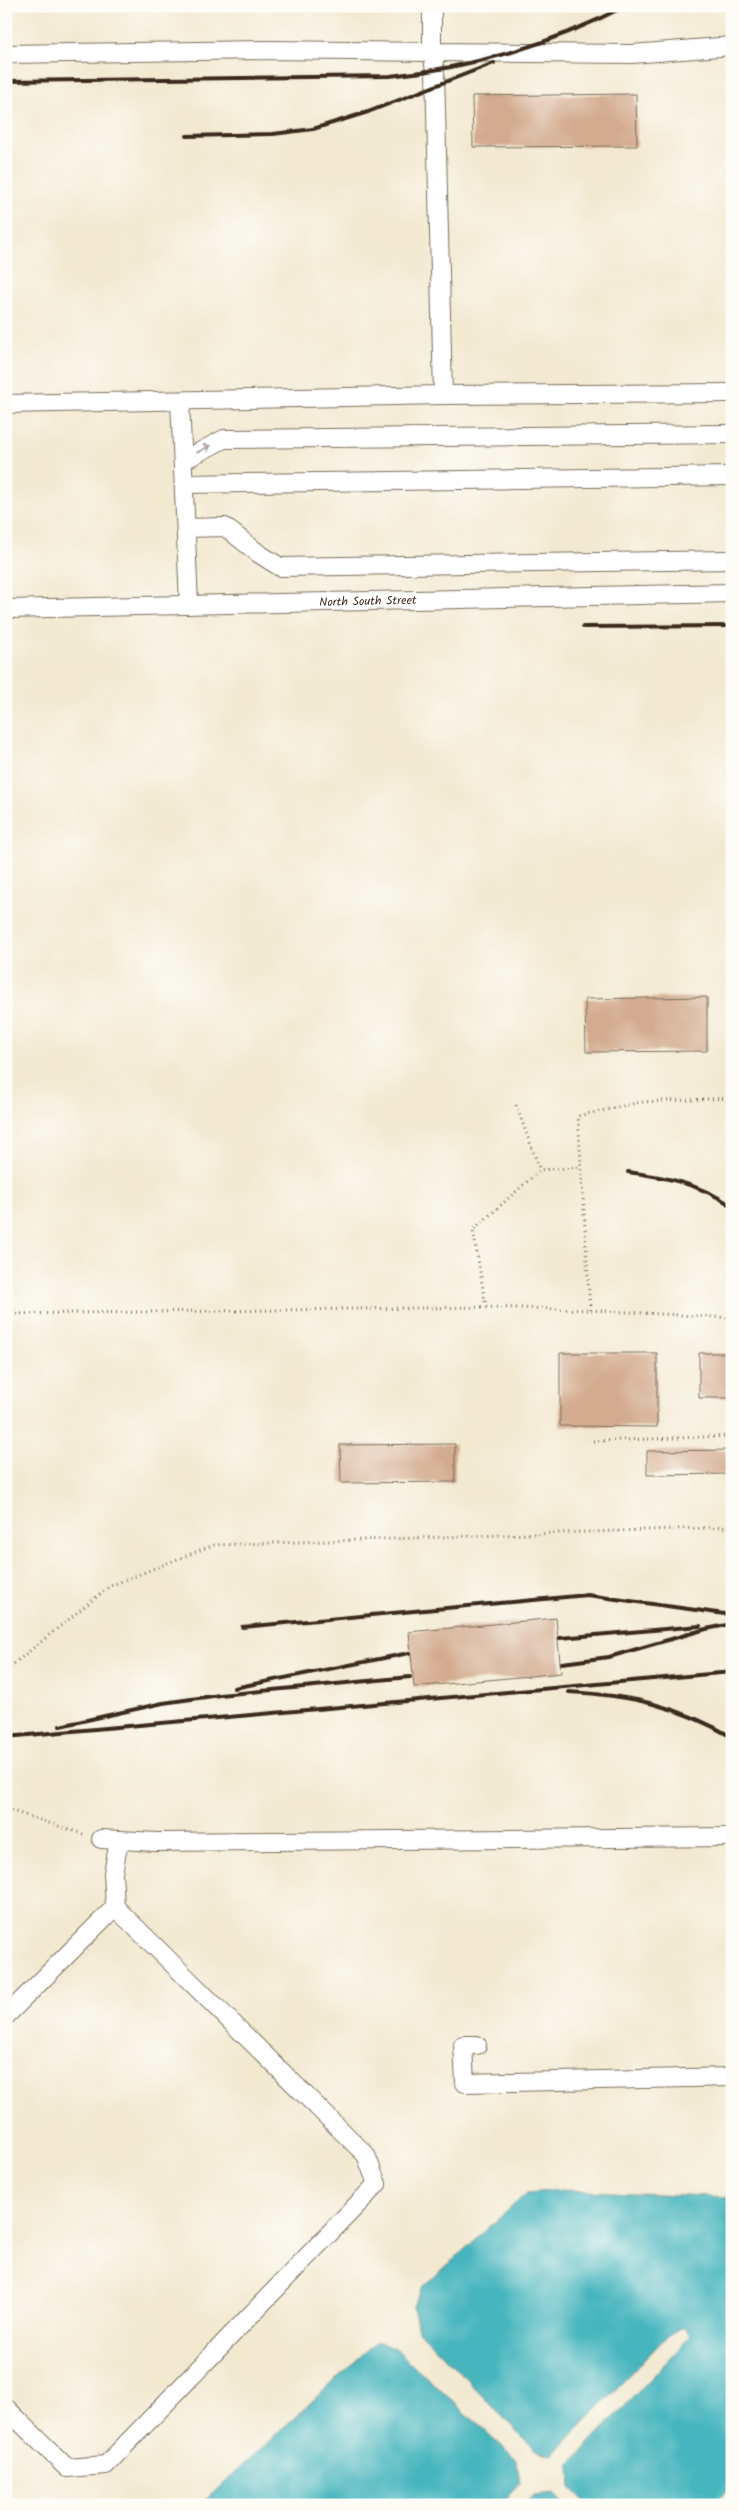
<svg xmlns="http://www.w3.org/2000/svg" width="738" height="2511" viewBox="0 0 738 2511" font-family="Kalam,sans-serif">
	<rect width="100%" height="100%" fill="#fdfcf7"/>
	<filter id="ink" filterUnits="userSpaceOnUse"><feTurbulence type="fractalNoise" baseFrequency=".02" numOctaves="2"/><feDisplacementMap in="SourceGraphic" scale="10" xChannelSelector="R" yChannelSelector="G"/><feConvolveMatrix kernelMatrix="1 2 1 2 8 2 1 2 1" color-interpolation-filters="sRGB"/></filter>
	<filter id="wash" filterUnits="userSpaceOnUse"><feTurbulence type="fractalNoise" baseFrequency=".0096" numOctaves="4" result="noise"/><feDisplacementMap in="SourceGraphic" scale="20" xChannelSelector="R" yChannelSelector="G"/><feGaussianBlur stdDeviation="1.12" result="paint"/><feColorMatrix in="noise" values="0 0 0 0 0 0 0 0 0 0 0 0 0 0 0 0 0 1.4 0 .05"/><feComposite in="paint" operator="in"/></filter>
	<g filter="url(#wash)">
		<rect width="100%" height="100%" fill="#f3e9d1"/>
		<path fill="#46b5be" stroke="#40706e" d="M562 2190 732 2197V2485L712 2505H589L571 2488 570 2464 691 2336 684 2326 666 2337 553 2455 535 2450 418 2330 413 2306 422 2288 527 2193Z
			M377 2341 396 2349 517 2460 520 2484 501 2505H200Z
			M554 2493 566 2505H525L534 2495Z"/>
		<g id="blocks">
			<path fill="#d3ab8e" d="M636 94 637 146 473 147 472 96Z
				M707 997V1051L586 1052 585 999Z
				M560 1353H657V1427L560 1426Z
				M699 1353H732V1398H699Z
				M455 1444V1482L341 1483 340 1445Z
				M732 1450V1474L647 1475V1451Z
				M556 1618 561 1673 414 1687 409 1632Z"/>
		</g>
	</g>
	<g filter="url(#ink)">
		<use href="#blocks" fill-opacity="0" stroke="#7b6d5d" stroke-width="1"/>
		<g fill="none" stroke-linecap="round" stroke-linejoin="round">
			<defs>
				<g id="minor">
					<path d="M432 6V52L632 54 732 46"/>
					<path d="M6 54 269 50 432 52 435 70 443 395 6 404"/>
					<path d="M443 395 732 393"/>
					<path d="M180 401 189 605"/>
					<path d="M184 460 224 439 732 434"/>
					<path d="M185 484 732 476"/>
					<path d="M186 528 225 527 258 553 280 567 732 560"/>
					<path id="s1" d="M6 609 732 593"/>
					<path d="M101 1839 157 1842 732 1837"/>
					<path d="M6 2016 115 1907"/>
					<path d="M477 2045H463L465 2083 732 2077"/>
					<path d="M6 2408 67 2468 106 2465 377 2184 366 2155 115 1907 113 1873 119 1841"/>
				</g>
			</defs>
			<use href="#minor" stroke="#7b6d5d" stroke-width="20"/>
			<path stroke="#7b6d5d" stroke-width="3" stroke-dasharray="1 4" stroke-linecap="butt" d="M516 1105 540 1170
				M486 1307 473 1230 540 1170 581 1167
				M590 1310 578 1116 641 1102 732 1098
				M6 1314 486 1307 590 1310 732 1318
				M593 1441 732 1436
				M6 1670 110 1586 213 1545 732 1527
				M6 1809 86 1835"/>
			<use href="#minor" stroke="#fff" stroke-width="18"/>
			<path stroke="#3b2a1e" stroke-width="4" d="M6 81 390 76C471 68 553 44 625 6
				M187 136 273 134 313 129 368 112 494 63
				M583 627 732 626
				M628 1172C666 1177 700 1184 732 1206
				M242 1627 587 1595 732 1615
				M560 1638 700 1626
				M562 1663 609 1657 706 1629 732 1624
				M234 1688 409 1653
				M569 1692C631 1695 678 1706 732 1737
				M60 1726 163 1703 220 1695 410 1677
				M6 1737 732 1672"/>
		</g>
		<defs><path id="oneway-shaft" d="M-6 0H5M1.5-3L5.5 0L1.5 3" fill="none" stroke-width="1.6" stroke-linecap="round" stroke-linejoin="round" transform="scale(1.25)"/></defs>
		<use stroke="#a79f9a" href="#oneway-shaft" transform="translate(204 449) rotate(-27)"/>
	</g>
	<g text-anchor="middle" stroke-width="4" stroke-linejoin="round" paint-order="stroke">
		<g font-size="12" fill="#3b2a1e" stroke="#fdfcf7">
			<text dy="4" stroke="none"><textPath href="#s1" startOffset="362">North South Street</textPath></text>
		</g>
	</g>
	<rect width="738" height="2511" fill="none" stroke="#fdfcf7" stroke-width="25"/>
</svg>
